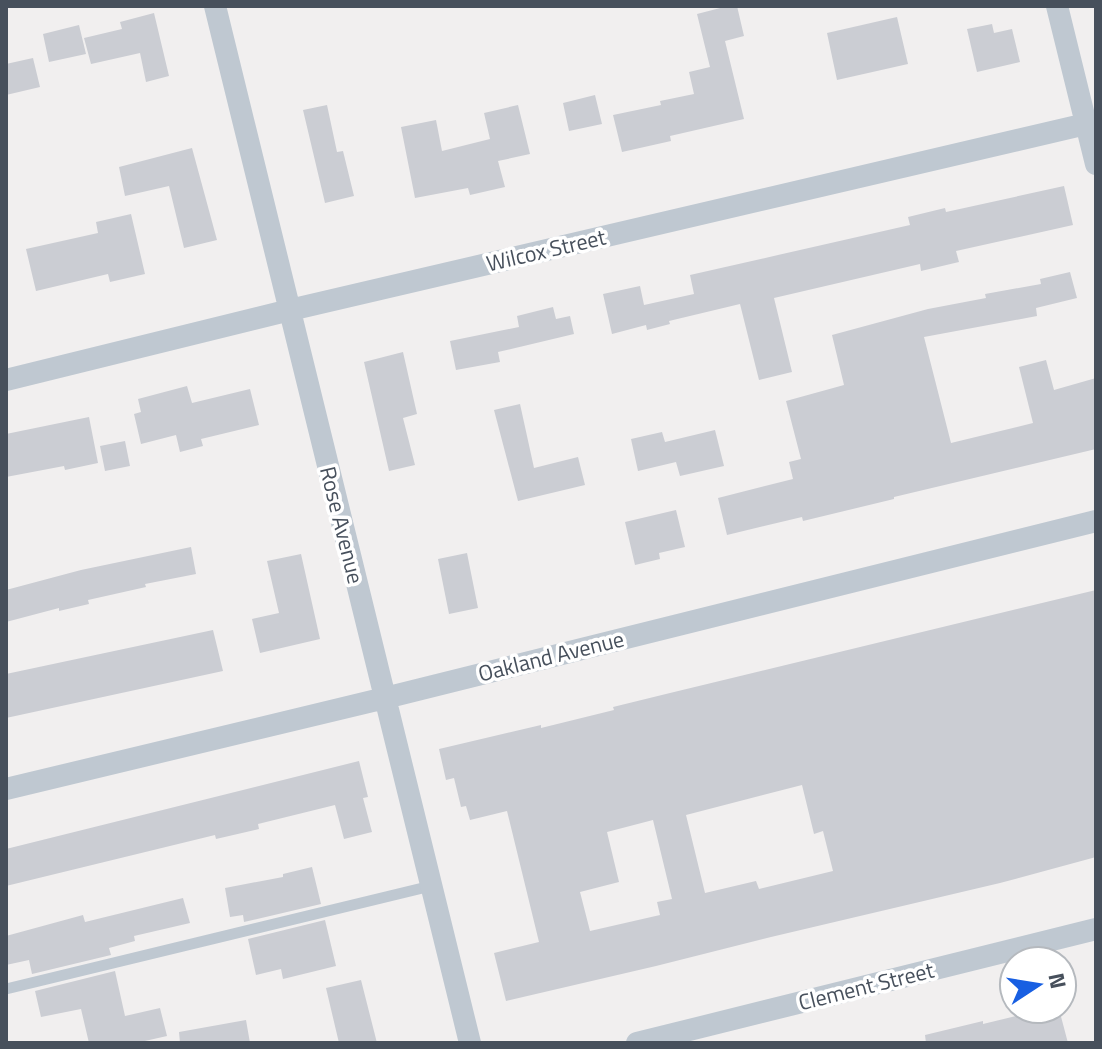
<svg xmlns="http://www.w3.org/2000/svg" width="1102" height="1049" viewBox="0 0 1102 1049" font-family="'Titillium Web',sans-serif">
	<rect width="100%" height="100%" fill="#f1efef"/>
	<path fill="#cbcdd3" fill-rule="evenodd" d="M728 6H737L744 36 725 41 744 119 670 136 671 141 622 152 613 115 661 105 660 101 694 94 689 72 710 67 697 14Z
		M154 13 169 76 146 82 140 53 91 64 84 38 122 29 120 22Z
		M897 17 908 64 837 80 827 33Z
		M992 24 994 33 1012 29 1020 62 977 72 967 29Z
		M79 25 86 54 49 62 43 34Z
		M33 58 40 87 6 95V64Z
		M595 95 602 124 569 131 563 103Z
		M327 105 337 152 343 151 354 196 325 203 303 110Z
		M518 105 530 154 498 161 505 187 470 195 468 188 415 198 401 127 436 120 442 151 490 139 484 113Z
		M192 148 217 240 184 248 169 186 125 196 119 167Z
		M1064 186 1073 225 956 251 959 262 921 271 920 264 774 298 792 372 759 380 740 304 669 321 670 324 647 330 646 325 612 334 603 294 640 286 644 305 694 294 690 275 910 225 908 217 945 208 946 212Z
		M131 214 145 274 110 282 108 274 36 291 26 249 98 233 96 222Z
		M1070 272 1077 298 1036 308 1037 316 924 337 951 443 1033 423 1019 367 1046 360 1054 390 1096 378V449L894 497V499L803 521 802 517 727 535 718 498 793 479 789 462 801 459 786 401 844 385 832 335 928 309 986 298 985 294 1041 284 1040 279Z
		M553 307 556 319 570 316 574 334 498 352 500 362 456 370 450 341 519 327 517 316Z
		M403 352 417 414 403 418 415 465 389 471 364 362Z
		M187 386 192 403 250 389 259 425 201 439 203 446 180 452 176 435 141 444 134 414 141 412 138 399Z
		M520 404 534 468 578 457 585 485 518 501 494 410Z
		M89 417 98 463 65 470 64 466 6 477V434Z
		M715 430 724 466 680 476 676 462 638 471 631 439 662 432 665 442Z
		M125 441 130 466 105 471 100 446Z
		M676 510 685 547 659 553 660 559 635 565 625 522Z
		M191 547 196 574 145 584 146 587 88 600 89 604 59 611V608L6 622V590L81 570Z
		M467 553 478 608 449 614 438 559Z
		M301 554 320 639 260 653 252 619 279 613 267 561Z
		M1096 590V857L1000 883 771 937 656 966 506 1001 494 953 539 942 507 811 470 820 466 806 461 807 454 778 446 780 439 749 541 725V728L614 710 613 707 670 693ZM802 785 814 834 823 831 833 871 759 889 756 881 705 893 686 815ZM653 820 672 899 657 902 660 915 590 931 580 892 619 882 607 832Z
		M213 630 223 671 6 718V674Z
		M359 761 368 797 363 798 372 832 344 839 335 805 258 824 259 829 216 839 215 835 6 886V849Z
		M312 867 321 904 244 922 243 915 230 917 225 888 283 877V874Z
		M183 898 190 923 134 936 135 941 109 948 111 955 32 974 29 960 6 965V936L83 915 85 922Z
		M325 920 336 966 283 979 281 969 256 975 248 939Z
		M115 971 125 1016 160 1008 167 1036 136 1043H89L81 1009 41 1017 35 991Z
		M361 980 377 1043H339L326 988Z
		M1045 1009H1059L1068 1043H926L925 1035 983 1021V1024Z
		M246 1020 250 1043H180L179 1032Z"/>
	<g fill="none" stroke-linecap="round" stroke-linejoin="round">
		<path stroke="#bfc8d1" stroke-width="11" d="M6 989 431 886"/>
		<path stroke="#bfc8d1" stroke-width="22" d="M215 6 470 1043
			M1057 6 1096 164
			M6 380 290 310 1086 124
			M6 789 385 698 1096 521
			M637 1043 1096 929"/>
	</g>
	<g text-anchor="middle" stroke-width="7" stroke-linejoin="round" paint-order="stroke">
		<g font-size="22" fill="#47505c" stroke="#fff">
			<text transform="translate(546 250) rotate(-13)" y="8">Wilcox Street</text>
			<text transform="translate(342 525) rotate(76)" y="8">Rose Avenue</text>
			<text transform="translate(551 656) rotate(-14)" y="8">Oakland Avenue</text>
			<text transform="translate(866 986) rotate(-14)" y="8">Clement Street</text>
		</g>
	</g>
	<rect width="1102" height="1049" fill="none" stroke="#47505c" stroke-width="16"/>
	<g transform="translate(1038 985) rotate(78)"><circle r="38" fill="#ffffff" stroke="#b5b9be" stroke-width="2"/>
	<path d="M0-6L14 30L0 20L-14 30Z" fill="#185fe2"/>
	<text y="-12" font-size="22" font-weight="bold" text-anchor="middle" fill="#47505c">N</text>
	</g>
</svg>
